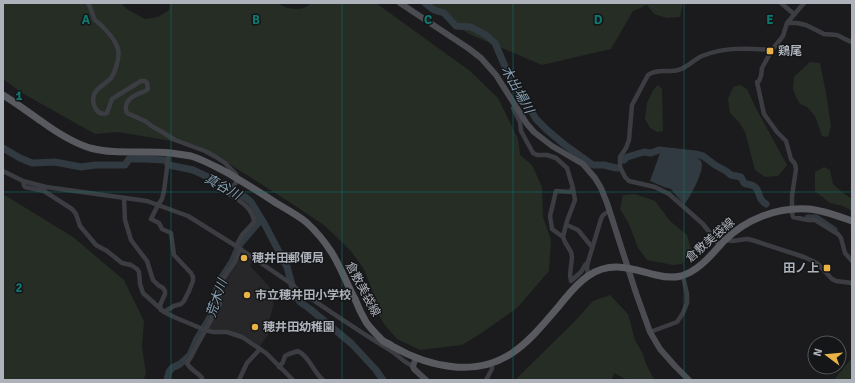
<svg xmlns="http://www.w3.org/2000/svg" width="855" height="383" viewBox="0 0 855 383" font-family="Signika,'Noto Sans JP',sans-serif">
	<rect width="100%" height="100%" fill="#1b1b1d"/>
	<path fill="#27272a" d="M239 257 246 262 249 258 253 261 250 266 269 286 273 296V303H274L269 321H267L270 332 260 346 245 337 209 329V328L217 313 221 286 236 265Z"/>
	<path fill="#252d25" d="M3 3H121L127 9 145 19 158 17 169 10 170 3H277C284 8 298 11 306 7 307 7 310 4 311 3H376L470 71 498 98 518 139 520 155 532 165 542 187 543 217 551 240 549 271 517 308 480 334 462 345 420 350 397 339 384 324 375 308 372 290 364 269 350 250 325 226 294 205 231 165 215 154 195 145 118 132 95 134 22 93 3 79Z
		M423 3H683L680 17 667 18 654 14 647 5 633 11 611 49 542 65 469 34Z
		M810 62 820 63 826 93 831 126 828 137 822 136 815 116 807 107 800 104 796 97 793 89 794 77Z
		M658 85 662 89 663 131 657 132 650 128 645 119 647 103 653 90Z
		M740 85 747 89 758 112 787 165 778 176 765 177 755 170 745 132 739 122 730 113 728 99 733 87Z
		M824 167 830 170 833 184 843 193 852 199V211L843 206 830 203 815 191V172Z
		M3 194 73 237 124 280 144 321 142 347 146 374 143 380H3Z
		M635 194 655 201 670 221 687 235 691 249 682 264 673 265 647 260 638 248 629 224 620 209 623 195Z
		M610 295 628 314 635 340 643 354 646 364 654 379 652 380H627L614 373 612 380H515L574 322 593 301Z
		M852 359V380H834L850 360Z"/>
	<path fill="#313a40" d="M660 153C670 154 692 154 700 160 708 166 689 199 684 205L671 189 664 187 650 181Z"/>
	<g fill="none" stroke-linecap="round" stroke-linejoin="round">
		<path stroke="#313a40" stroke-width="7" d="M425 3 434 10 444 13 456 26 471 27 486 35 495 43 513 85 517 91 523 97 536 119 547 130 565 145 593 165H604L616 168H619
			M3 148 20 158 32 163 55 162 81 167 95 165H125L129 159H144L165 160 169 165 193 170 221 183 239 195 245 197 251 202 264 223 287 267 294 292 300 302 310 309 352 344 376 370 383 380
			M624 160 627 157 644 152 651 153 659 150 695 154 703 156 715 165 726 171 731 175 741 177C742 179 743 181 744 183 748 185 753 184 756 188 761 194 757 198 766 204
			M808 218H816L834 230
			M167 380 169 372 172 368 180 364 190 355 197 339 215 309 217 301V286L221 279 232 262 240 244 258 223V214"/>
		<path stroke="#3c3d42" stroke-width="4.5" d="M88 3C92 9 92 15 95 20 97 22 100 24 102 26 108 32 116 40 118 49 120 57 115 75 109 80 104 85 96 88 94 95 91 103 97 117 107 113L112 99 115 97 141 81H145L147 83 148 89C144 93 141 92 136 95 129 98 123 105 127 113L145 121 153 127 159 130 175 140 205 151 216 157 225 163 236 174 238 179 229 194C240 201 253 208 254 222L242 235 236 246
			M781 3 794 14
			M787 23H797L806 25 824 34 837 35 849 41 852 42
			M513 108 520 122 521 131 533 153 537 155H547L556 158 567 168 573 188 575 200 567 221 563 237 565 242 571 252 572 257 570 275 571 281 581 272 585 265 588 262
			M3 171 23 181 46 187 147 201 188 216 236 246 293 285 297 289C328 310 358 331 390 350 398 355 404 363 413 366
			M23 181 24 185 25 187 44 191 72 209 76 214 80 226 96 245 107 251 122 263 131 265 137 269 139 272 140 284 143 293 164 312 174 317 205 330 213 332H227L242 337 266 353 293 380
			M124 198 125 220 131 240 137 248 147 261 153 280 158 285 163 288 165 291V294L160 305 161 310
			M792 205V196L796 169 795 164 791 159 786 141 777 132 764 114 757 82 759 81 761 76 762 68 772 50 783 36 787 23 804 3
			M792 213 793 217 808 220H815L838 234 841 238 845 253 852 261
			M567 225 578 230 592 247
			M563 237 552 229 550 216 556 191 571 192 572 188
			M727 238V240L732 241 747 239 752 240 804 257 817 263 832 279 836 281 852 283
			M720 246 703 224 669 194 655 187 629 181 625 177 620 167V157L626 148 629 140 632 105 648 75C657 68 668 73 678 70 687 68 693 60 702 56 724 47 748 48 772 50
			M588 276 587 267 588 262 601 219 603 215 609 211
			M164 312 174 306 181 304 184 301 189 291 193 281V277L191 273 174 255 171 233 162 229 159 223 151 219 158 205 162 199 164 191 169 153
			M650 332 677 322 683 313 687 303V294L683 276
			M279 367 283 362 285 356 289 354 298 351C310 357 313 372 323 380
			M201 380 202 378C198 372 190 370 187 363L191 357 195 349 220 304 219 289V285L235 262 240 249
			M239 380 247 363 260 349
			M486 380 492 369V363"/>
		<path stroke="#4a4c51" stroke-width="6" d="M400 3 468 48 481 58 496 75 527 124 534 132 552 146 583 164 595 178 601 188 607 203 636 293 650 332 660 349 675 366 689 380
			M416 358 413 366 414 369 426 380"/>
		<path stroke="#585a60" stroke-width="7" d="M3 95C16 103 28 112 41 121 56 132 71 142 90 148 116 155 144 150 171 153 178 154 185 155 191 156 204 160 216 167 228 173 244 183 260 192 276 203 286 209 297 215 306 222 316 231 325 242 332 253 341 268 347 284 355 299 358 307 362 315 366 322 370 328 378 336 383 341 385 342 391 345 392 346 411 357 432 365 455 367 506 371 529 341 559 306 568 295 576 284 588 276 611 260 632 269 656 275 664 277 673 278 681 276 699 271 712 254 724 241 746 219 777 207 808 209 823 210 838 216 852 221"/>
	</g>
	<path fill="none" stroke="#0f766e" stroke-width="1" stroke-opacity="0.55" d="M171 3V380M342 3V380M513 3V380M684 3V380M3 192H852"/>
	<g fill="#eab145" stroke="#151618" stroke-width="1.5">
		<rect x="766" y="47" width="8" height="8" rx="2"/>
		<circle cx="244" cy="258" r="4"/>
		<rect x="823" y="264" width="8" height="8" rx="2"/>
		<circle cx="247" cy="295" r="4"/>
		<circle cx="255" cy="327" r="4"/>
	</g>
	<g text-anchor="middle" stroke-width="3" stroke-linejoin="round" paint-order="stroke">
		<g font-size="12" font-weight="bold" fill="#aeb2bb" stroke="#151618" text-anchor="start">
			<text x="778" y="55">鶏尾</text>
			<text x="252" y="262">穂井田郵便局</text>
			<text x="819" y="272" text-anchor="end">田ノ上</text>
			<text x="255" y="299">市立穂井田小学校</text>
			<text x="263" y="331">穂井田幼稚園</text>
		</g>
		<g font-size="12" fill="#aeb2bb" stroke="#151618">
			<text transform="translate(710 240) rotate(-41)" y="4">倉敷美袋線</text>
			<text transform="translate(363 289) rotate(62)" y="4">倉敷美袋線</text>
		</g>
		<g font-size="13" font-style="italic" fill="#87a0b4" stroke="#151618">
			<text transform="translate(518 89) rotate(61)" y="5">木出場川</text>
			<text transform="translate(223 186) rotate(29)" y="5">真谷川</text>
			<text transform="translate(216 298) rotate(-71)" y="5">荒木川</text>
		</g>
	</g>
	<g font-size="13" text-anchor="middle" font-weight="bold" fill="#0f766e" stroke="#151618" stroke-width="3" stroke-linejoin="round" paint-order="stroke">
		<text x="86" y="24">A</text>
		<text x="256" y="24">B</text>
		<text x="428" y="24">C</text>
		<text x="598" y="24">D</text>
		<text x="770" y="24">E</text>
		<text x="19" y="100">1</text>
		<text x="19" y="292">2</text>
	</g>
	<rect width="855" height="383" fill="none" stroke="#aeb2bb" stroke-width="8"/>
	<g transform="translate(827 355) rotate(286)"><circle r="19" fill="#151618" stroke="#525459"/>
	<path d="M0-3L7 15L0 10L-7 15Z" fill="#eab145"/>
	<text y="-6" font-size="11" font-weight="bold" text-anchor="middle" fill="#aeb2bb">N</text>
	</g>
</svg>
